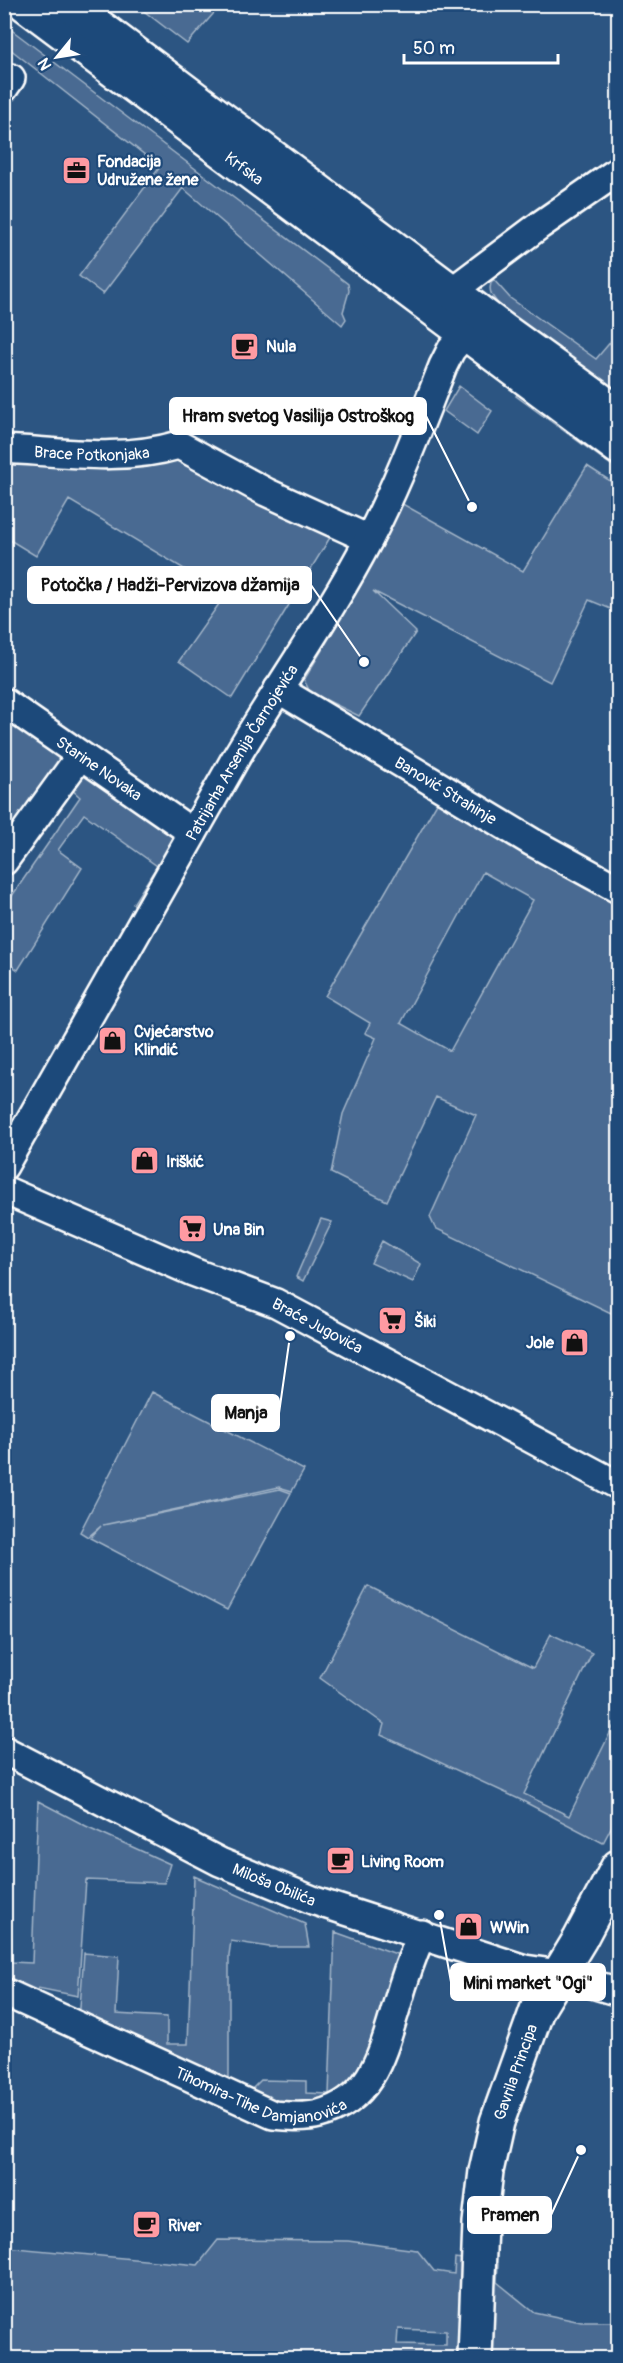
<svg xmlns="http://www.w3.org/2000/svg" width="623" height="2363" viewBox="0 0 623 2363" font-family="Pangolin,sans-serif">
	<rect width="100%" height="100%" fill="#2c5582"/>
	<filter id="ink" filterUnits="userSpaceOnUse"><feTurbulence type="fractalNoise" baseFrequency=".0167" numOctaves="2"/><feDisplacementMap in="SourceGraphic" scale="12" xChannelSelector="R" yChannelSelector="G"/><feConvolveMatrix kernelMatrix="1 2 1 2 8 2 1 2 1" color-interpolation-filters="sRGB"/></filter>
	<g filter="url(#ink)">
		<path fill="#486b92" stroke="#a4b5c8" stroke-width="1.5" fill-rule="evenodd" d="M136 5H221L187 44Z
			M5 25 348 284 349 291 343 312 346 319 342 325 183 188 103 294 79 276 160 167 5 45Z
			M493 279 510 298 596 359 618 333V397L500 306C493 298 486 290 493 279Z
			M459 386 492 411 477 435 444 411Z
			M519 391 618 462V470L516 396Z
			M181 452 334 531 232 698 179 661 226 594 69 500 36 556 5 537V455Z
			M587 466 618 486V612L589 600 550 682 373 591 416 632 359 716 310 692 304 680 361 585 359 584 399 502 523 571Z
			M5 706 74 755 5 844Z
			M79 770 174 836V844L137 908 133 904 157 866 84 814 58 850 82 868 18 970 5 961V906L80 797 69 787Z
			M438 801 497 836 618 903V1298L611 1313 435 1228 430 1217 476 1115 436 1097 387 1201 331 1173 343 1114 376 1038 365 1033 370 1023 325 996ZM483 872 533 900 450 1051 401 1023Z
			M321 1219 332 1222 303 1281 296 1277Z
			M382 1241 421 1264 413 1282 371 1263Z
			M152 1392 304 1470 292 1491 279 1487 103 1525 280 1489 291 1493 227 1610 90 1538 101 1526 88 1537 80 1532Z
			M368 1586 533 1668 551 1634 592 1653 524 1794 569 1816 618 1717V1814L603 1843 521 1800 381 1735 384 1724 320 1678Z
			M38 1801 86 1826 170 1864 164 1883 86 1880 78 1996 38 1988 35 1997 5 1979V1937H11V1962L32 1963Z
			M194 1876 305 1924 309 1947H269L231 1941 229 1955V2078L226 2085 79 2021 84 1953 119 1956 116 2014 167 2017V2044H188Z
			M335 1932 402 1956 372 2057 333 2099 291 2108 249 2092 261 2080 306 2081V2093L329 2094Z
			M218 2240 348 2241 417 2250 434 2271 454 2274 455 2258 498 2264 497 2282 534 2312 581 2322H618V2358H5V2247L198 2265ZM398 2329 446 2331V2345L397 2344Z"/>
		<g fill="none" stroke-linecap="round" stroke-linejoin="round">
			<defs>
				<g id="minor">
					<path d="M4 88 11 78"/>
					<path d="M452 291 540 225 618 171"/>
					<path id="s1" d="M4 449C62 452 122 462 179 445L266 492 369 539"/>
					<path id="s2" d="M278 689 532 842 618 889"/>
					<path id="s3" d="M4 702 193 833"/>
					<path d="M4 861 80 756"/>
					<path id="s4" d="M4 1166 234 761C278 686 329 616 369 539 398 484 420 424 443 366L451 350 465 334"/>
					<path id="s5" d="M4 1190 193 1272 276 1303 618 1485"/>
					<path id="s6" d="M4 1750 220 1862 315 1901 525 1969 559 1974 612 1990 618 1989"/>
					<path id="s7" d="M4 1992 273 2115C288 2116 304 2118 319 2114 372 2100 382 2054 396 2008 403 1983 411 1958 422 1934"/>
				</g>
				<g id="major">
					<path id="s8" d="M25 4 618 447"/>
					<path d="M69 4 503 330 618 413"/>
					<path id="s9" d="M475 2358 480 2223 486 2171 497 2122 537 2010 580 1939 618 1867"/>
				</g>
			</defs>
			<use href="#minor" stroke="#fff" stroke-width="32"/>
			<use href="#major" stroke="#fff" stroke-width="38"/>
			<use href="#minor" stroke="#1f4a7a" stroke-width="27"/>
			<use href="#major" stroke="#1f4a7a" stroke-width="33"/>
		</g>
	</g>
	<defs>
		<symbol id="office-square" viewBox="-11 -11 22 22"><rect x="-9" y="-9" width="18" height="18" rx="4" fill="#ff9aa2" stroke="#1f4a7a"/><path d="M-6-3h4V-5.5h4V-3h4V5H-6ZM-1-4.5V-3h2v-1.5ZM-6 0V1H6V0Z" fill="#111"/></symbol>
		<symbol id="cafe-square" viewBox="-11 -11 22 22"><rect x="-9" y="-9" width="18" height="18" rx="4" fill="#ff9aa2" stroke="#1f4a7a"/><path d="M-5.5-4.5H6V0H3Q3 3.5 0 3.5H-2.5Q-5.5 3.5-5.5 0ZM3-3.2v2h1.7v-2ZM-6 4.5H4V6H-6Z" fill="#111"/></symbol>
		<symbol id="shop-square" viewBox="-11 -11 22 22"><rect x="-9" y="-9" width="18" height="18" rx="4" fill="#ff9aa2" stroke="#1f4a7a"/><path d="M-5-2.5h2.3a2.7 3.5 0 0 1 5.4 0H5L5.5 6h-11ZM-1.5-2.5h3a1.5 2.3 0 0 0-3 0Z" fill="#111"/></symbol>
		<symbol id="supermarket-square" viewBox="-11 -11 22 22"><rect x="-9" y="-9" width="18" height="18" rx="4" fill="#ff9aa2" stroke="#1f4a7a"/><path d="M-6-5.5h2.5l.6 2H6L4.5 2H-2.5L-4.4-4H-6ZM-1.5 3.2a1.3 1.3 0 1 0 .1 0ZM3 3.2a1.3 1.3 0 1 0 .1 0Z" fill="#111"/></symbol>
	</defs>
	<g fill-rule="evenodd">
		<use href="#office-square" x="60" y="154" width="33" height="33"/>
		<use href="#cafe-square" x="228" y="330" width="33" height="33"/>
		<use href="#shop-square" x="96" y="1024" width="33" height="33"/>
		<use href="#shop-square" x="128" y="1144" width="33" height="33"/>
		<use href="#supermarket-square" x="176" y="1212" width="33" height="33"/>
		<use href="#supermarket-square" x="376" y="1304" width="33" height="33"/>
		<use href="#shop-square" x="558" y="1326" width="33" height="33"/>
		<use href="#cafe-square" x="324" y="1844" width="33" height="33"/>
		<use href="#shop-square" x="452" y="1910" width="33" height="33"/>
		<use href="#cafe-square" x="130" y="2208" width="33" height="33"/>
	</g>
	<g text-anchor="middle" stroke-width="4.5" stroke-linejoin="round" paint-order="stroke">
		<g font-size="16" font-weight="bold" fill="#fff" stroke="#1f4a7a" text-anchor="start">
			<text x="97" y="167">Fondacija<tspan x="97" dy="18">Udružene žene</tspan></text>
			<text x="266" y="352">Nula</text>
			<text x="134" y="1037">Cvjećarstvo<tspan x="134" dy="18">Klindić</tspan></text>
			<text x="166" y="1167">Iriškić</text>
			<text x="213" y="1235">Una Bin</text>
			<text x="414" y="1327">Šiki</text>
			<text x="554" y="1348" text-anchor="end">Jole</text>
			<text x="361" y="1867">Living Room</text>
			<text x="490" y="1933">WWin</text>
			<text x="168" y="2231">River</text>
		</g>
		<g font-size="16" fill="#fff" stroke="#1f4a7a">
			<text dy="6" stroke="none"><textPath href="#s8" startOffset="274">Krfska</textPath></text>
			<text dy="6" stroke="none"><textPath href="#s1" startOffset="88">Brace Potkonjaka</textPath></text>
			<text dy="6" stroke="none"><textPath href="#s4" startOffset="477">Patrijarha Arsenija Čarnojevića</textPath></text>
			<text dy="6" stroke="none"><textPath href="#s3" startOffset="116">Starine Novaka</textPath></text>
			<text dy="6" stroke="none"><textPath href="#s2" startOffset="196">Banović Strahinje</textPath></text>
			<text dy="6" stroke="none"><textPath href="#s5" startOffset="342">Braće Jugovića</textPath></text>
			<text dy="6" stroke="none"><textPath href="#s6" startOffset="302">Miloša Obilića</textPath></text>
			<text dy="6" stroke="none"><textPath href="#s9" startOffset="291">Gavrila Principa</textPath></text>
			<text dy="6" stroke="none"><textPath href="#s7" startOffset="280">Tihomira-Tihe Damjanovića</textPath></text>
		</g>
	</g>
	<path fill="none" stroke="#fff" stroke-width="2" d="M472 507L426 416M364 662L311 585M290 1336L279 1413M439 1915L451 1982M581 2150L551 2215"/>
	<g fill="#fff" stroke="#1f4a7a" stroke-width="2">
		<circle cx="472" cy="507" r="6"/>
		<circle cx="364" cy="662" r="6"/>
		<circle cx="290" cy="1336" r="6"/>
		<circle cx="439" cy="1915" r="6"/>
		<circle cx="581" cy="2150" r="6"/>
	</g>
	<g fill="#fff" stroke="#fff" stroke-width="2">
		<rect x="170" y="398" width="256" height="36" rx="6"/>
		<rect x="28" y="567" width="283" height="36" rx="6"/>
		<rect x="212" y="1395" width="67" height="36" rx="6"/>
		<rect x="451" y="1964" width="154" height="36" rx="6"/>
		<rect x="468" y="2197" width="83" height="36" rx="6"/>
	</g>
	<g font-size="18" text-anchor="middle" font-weight="bold" fill="#111">
		<text x="298" y="422">Hram svetog Vasilija Ostroškog</text>
		<text x="170" y="591">Potočka / Hadži-Pervizova džamija</text>
		<text x="246" y="1419">Manja</text>
		<text x="528" y="1989">Mini market "Ogi"</text>
		<text x="510" y="2221">Pramen</text>
	</g>
	<rect width="623" height="2363" fill="none" stroke="#1f4a7a" stroke-width="24"/>
	<rect x="12" y="12" width="599" height="2339" fill="none" stroke="#fff" stroke-width="2" filter="url(#ink)"/>
	<g transform="translate(57 57) rotate(240)" stroke="#1f4a7a" stroke-width="4.5" paint-order="stroke">
	<path d="M0-4.5L10 22L0 15L-10 22Z" fill="#ffffff"/>
	<text y="-9" font-size="16" font-weight="bold" text-anchor="middle" fill="#ffffff">N</text>
	</g>
	<path d="M404 54v9h154v-9" fill="none" stroke="#ffffff" stroke-width="3"/>
	<text x="413" y="54" font-size="18" fill="#ffffff" stroke="#1f4a7a" stroke-width="4.5" paint-order="stroke">50 m</text>
</svg>
